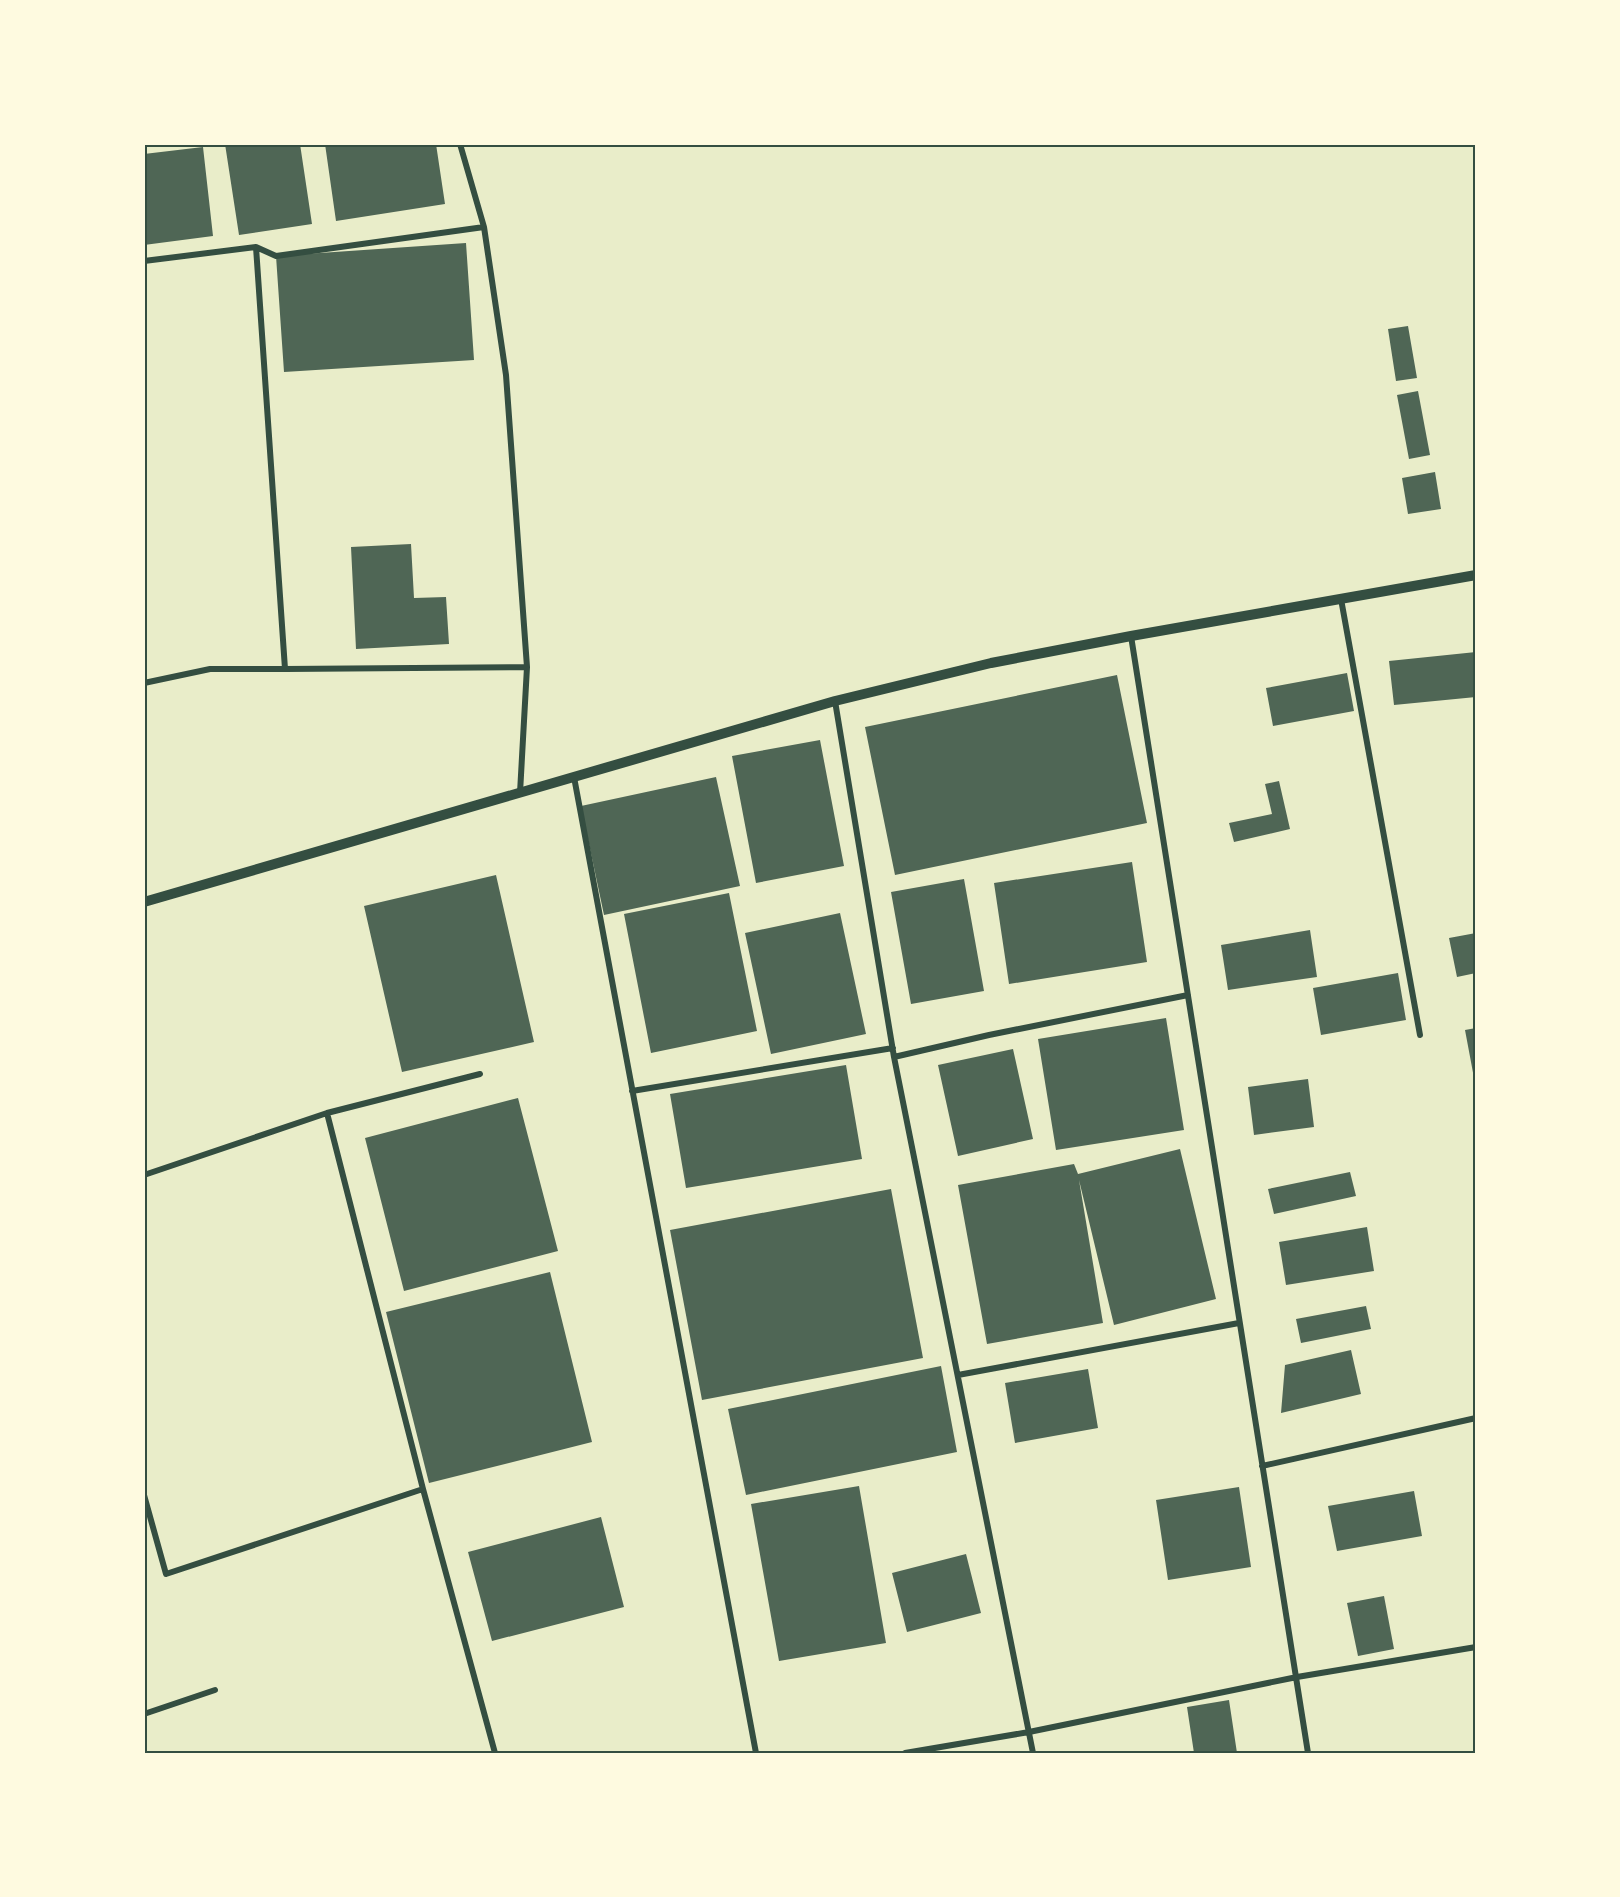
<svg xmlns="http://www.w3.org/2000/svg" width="1620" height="1897" viewBox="0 0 1620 1897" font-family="'Source Sans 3',sans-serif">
	<rect width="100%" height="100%" fill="#e9edc9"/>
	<path fill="#4f6655" d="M225 144H300L312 224 239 235Z
		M325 144H436L445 204 336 221Z
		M203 147 213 236 144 245V154Z
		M466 243 474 360 284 372 276 256Z
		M1408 326 1417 378 1396 381 1388 329Z
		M1418 391 1430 455 1409 459 1397 395Z
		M1435 472 1441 509 1408 514 1402 478Z
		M411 544 414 598 446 597 449 644 356 649 351 547Z
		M1476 652V697L1394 705 1389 661Z
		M1347 673 1354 711 1273 726 1266 688Z
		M1117 675 1147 823 895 875 865 727Z
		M820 740 844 866 756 883 732 756Z
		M716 777 740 886 604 915 581 806Z
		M1279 781 1290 829 1234 842 1229 823 1272 814 1265 784Z
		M1132 862 1147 962 1009 984 994 883Z
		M496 875 534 1042 402 1072 364 906Z
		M964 879 984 991 911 1004 891 892Z
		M729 893 757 1031 651 1053 624 914Z
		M840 913 866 1034 771 1054 745 933Z
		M1310 930 1317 977 1228 990 1221 945Z
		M1476 933V973L1457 977 1449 938Z
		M1398 973 1406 1020 1321 1035 1313 988Z
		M1166 1018 1184 1130 1056 1150 1038 1039Z
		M1476 1028V1078H1474L1465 1030Z
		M1013 1049 1033 1139 958 1156 938 1065Z
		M846 1065 862 1159 686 1188 670 1094Z
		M1308 1079 1314 1127 1254 1135 1248 1087Z
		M518 1098 558 1251 404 1291 365 1138Z
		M1180 1149 1216 1299 1114 1325 1079 1180 1103 1323 987 1344 958 1185 1074 1164 1078 1174Z
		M1350 1172 1356 1196 1274 1214 1268 1189Z
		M891 1189 923 1358 702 1400 670 1230Z
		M1367 1227 1374 1271 1286 1285 1279 1242Z
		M550 1272 592 1442 429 1483 386 1312Z
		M1366 1306 1371 1329 1301 1343 1296 1319Z
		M1351 1350 1361 1394 1281 1413 1285 1365Z
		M941 1366 957 1452 746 1495 728 1409Z
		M1088 1369 1098 1428 1015 1443 1005 1383Z
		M859 1486 886 1643 779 1661 751 1504Z
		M1239 1487 1251 1567 1168 1580 1156 1500Z
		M1414 1491 1422 1536 1337 1551 1328 1506Z
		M601 1517 624 1607 492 1641 468 1552Z
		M966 1554 981 1613 907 1632 892 1573Z
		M1384 1596 1394 1649 1358 1656 1347 1603Z
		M1229 1700 1237 1753H1194L1187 1707Z"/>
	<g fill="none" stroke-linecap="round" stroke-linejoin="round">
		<path stroke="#344e41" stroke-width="6" d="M460 144 484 227 506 375 527 667 520 793
			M256 247 276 256 484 227
			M144 261 256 247 285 669 527 667
			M1341 599 1420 1035
			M1131 636 1308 1753
			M144 683 210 669H285
			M835 701 894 1057 1033 1753
			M574 777 756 1753
			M894 1057 989 1035 1188 995
			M632 1091 893 1048
			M327 1113 423 1489 495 1753
			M144 1175 327 1113 480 1074
			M958 1375 1239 1323
			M1262 1466 1476 1418
			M144 1495 166 1574 423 1489
			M144 1714 215 1690
			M905 1753 1029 1732 1297 1677 1476 1647"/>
		<path stroke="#344e41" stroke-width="10" d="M144 902 835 701 991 663 1131 636 1476 575"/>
	</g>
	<rect width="1620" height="1897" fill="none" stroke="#fefae0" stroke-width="291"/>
	<rect x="146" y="146" width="1328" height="1606" fill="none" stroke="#344e41" stroke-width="2"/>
</svg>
